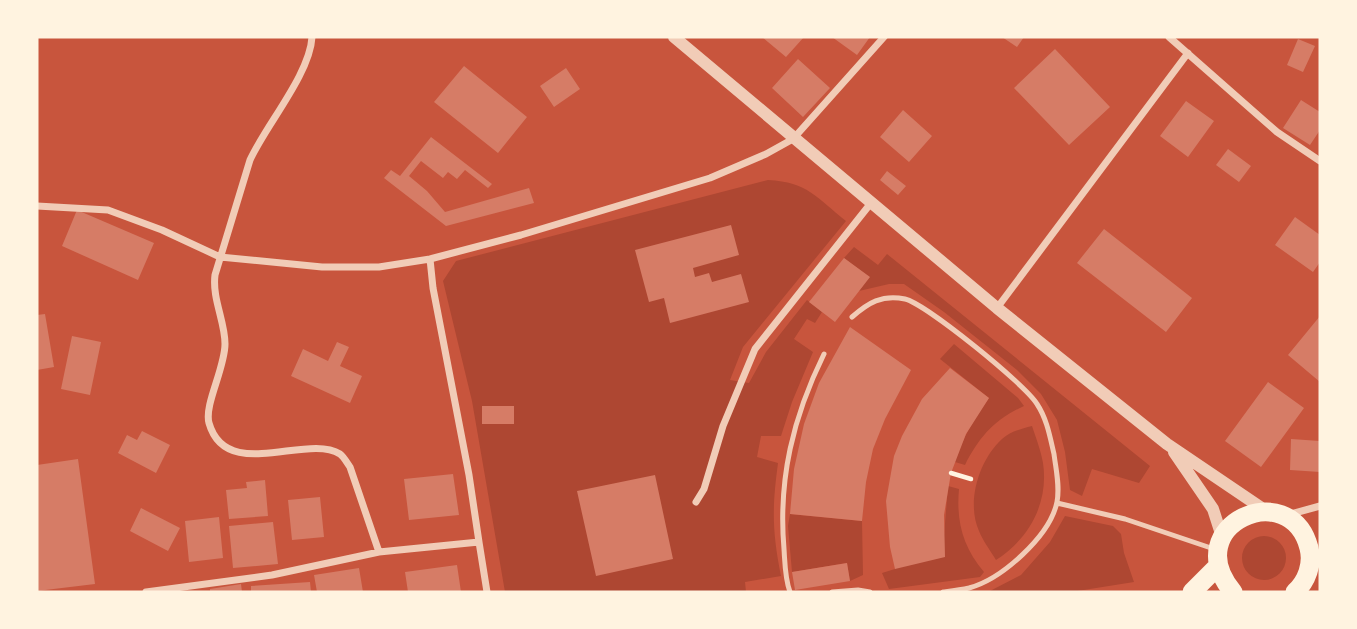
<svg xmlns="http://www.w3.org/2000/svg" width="1357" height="629" viewBox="0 0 1357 629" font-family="'PT Sans',sans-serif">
	<rect width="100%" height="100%" fill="#c8553d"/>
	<path fill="#ae4732" d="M768 180C808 182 817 198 846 221L743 347 730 380 749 383 766 352 807 300 822 312 815 323 807 319 794 339 813 352 792 402 781 436H761L757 457 778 463C772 508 772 531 781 576L745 582 746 592H505L472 401 443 281 456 261Z
		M854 247 878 265 887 254 1150 466 1139 483 1092 469 1082 496 1070 490 1065 452 1057 420 1041 394 1017 370 944 312 904 284H889L859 291 869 277 844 258Z
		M954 344 1018 398 1024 406C995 419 979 437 965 465L955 462C962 438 975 418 989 398L940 359Z
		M1032 426C1036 438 1041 451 1043 463 1049 503 1029 539 996 560 990 550 983 541 979 531 966 502 979 460 1002 439 1011 431 1021 429 1032 426Z
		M948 486 959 489C956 522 963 547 984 572L980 577 889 589 882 573 895 569 944 536Z
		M790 514 862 521 863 575 850 581 847 563 792 572 788 526Z
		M1065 516 1113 526 1121 534 1124 553 1134 582 1071 592H988L1021 575 1050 542Z
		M1242 558a22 22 0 1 1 44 0a22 22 0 1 1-44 0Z"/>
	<path fill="#d67c66" d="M762 37H804L786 57Z
		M832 37H870L857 55Z
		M1002 37H1024L1017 47Z
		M1298 39 1315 46 1303 72 1287 65Z
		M1055 49 1110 107 1069 145 1014 88Z
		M798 59 830 88 803 117 772 88Z
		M464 66 527 117 498 153 434 102Z
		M566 68 580 89 554 107 540 86Z
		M1301 100 1320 112V130L1310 145 1283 128Z
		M1186 101 1214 121 1188 157 1160 136Z
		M903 110 932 136 909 162 880 137Z
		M431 137 492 184 488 188 465 170 457 179 448 172 443 178 421 161 409 176 427 191 445 212 529 188 534 203 446 226 384 178 391 170 400 176Z
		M1228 149 1251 166 1239 182 1216 165Z
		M887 171 906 186 898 195 880 180Z
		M77 210 154 243 138 280 62 246Z
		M1295 217 1320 235V262L1313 272 1275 245Z
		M731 225 739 255 693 268 695 277 709 273 712 282 741 274 749 302 670 323 664 298 649 302 635 250Z
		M1104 229 1192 298 1166 332 1077 263Z
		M844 258 870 277 835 322 809 302Z
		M45 314 54 367 37 370V315Z
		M1320 316V382L1288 355Z
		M850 327 911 370 885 419 873 449 866 482 862 521 790 514 794 469 804 424 819 383Z
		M72 336 101 342 90 395 61 389Z
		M337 342 349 347 340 366 362 376 350 403 291 376 303 349 328 361Z
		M950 368 989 398 966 434 951 473 944 515 945 557 895 569 890 547 886 501 894 456 902 436 922 399Z
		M1268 382 1304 408 1261 467 1225 441Z
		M482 406H514V424H482Z
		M142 431 170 445 156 473 118 453 127 435 137 440Z
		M1291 439 1320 441V472L1290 470Z
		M78 459 95 584 37 591V465Z
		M453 474 459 515 409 520 404 479Z
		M655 475 673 559 596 576 577 491Z
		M265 480 268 516 229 519 226 490 247 488 246 482Z
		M320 497 324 537 292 540 288 500Z
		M141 508 180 528 168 551 130 531Z
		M219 517 223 558 189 562 185 521Z
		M273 522 278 564 233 568 229 526Z
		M847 563 850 581 795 590 792 572Z
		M457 565 461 592H408L405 572Z
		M359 568 363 592H317L314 575Z
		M310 582 311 592H251V586Z
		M241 584 242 592H210V589Z"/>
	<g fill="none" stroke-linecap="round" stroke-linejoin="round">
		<path stroke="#fff3e0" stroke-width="4.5" d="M951 473 971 479"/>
		<path stroke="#f1ccb7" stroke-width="5" d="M852 317C868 303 882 294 905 299 926 304 1026 385 1037 404 1047 419 1050 437 1054 454 1056 470 1060 486 1057 502 1050 536 1002 579 969 588 960 590 951 591 943 592
			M1057 503 1125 519 1214 549
			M790 592C785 579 785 564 784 549 778 479 793 417 824 354
			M832 592 858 590 870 592"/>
		<path stroke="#f1ccb7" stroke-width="7" d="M312 37C310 74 266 125 250 160L215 275C212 299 225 321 225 344 225 368 204 405 209 423 226 483 307 433 340 454 344 457 347 463 350 467L379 552
			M1169 37 1277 132 1320 161
			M37 206 108 210 162 230 220 257 322 267H379L430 259 521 235 710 178 766 154 793 139 884 37
			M430 259 433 288 469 475 479 542
			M997 308 1188 53
			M696 502 704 489 723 426 755 349 871 203
			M1287 515 1320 506
			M146 592 272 575 379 552 479 542 487 592"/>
		<path stroke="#f1ccb7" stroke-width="12" d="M674 37 997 308 1167 444 1266 511
			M1174 452 1213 509 1222 537"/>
		<path stroke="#fff3e0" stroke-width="19" d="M1192 592 1218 566
			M1233 592C1177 525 1290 475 1309 548 1313 564 1307 581 1295 592"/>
	</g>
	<rect width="1357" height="629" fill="none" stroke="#fff3e0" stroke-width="77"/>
</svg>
